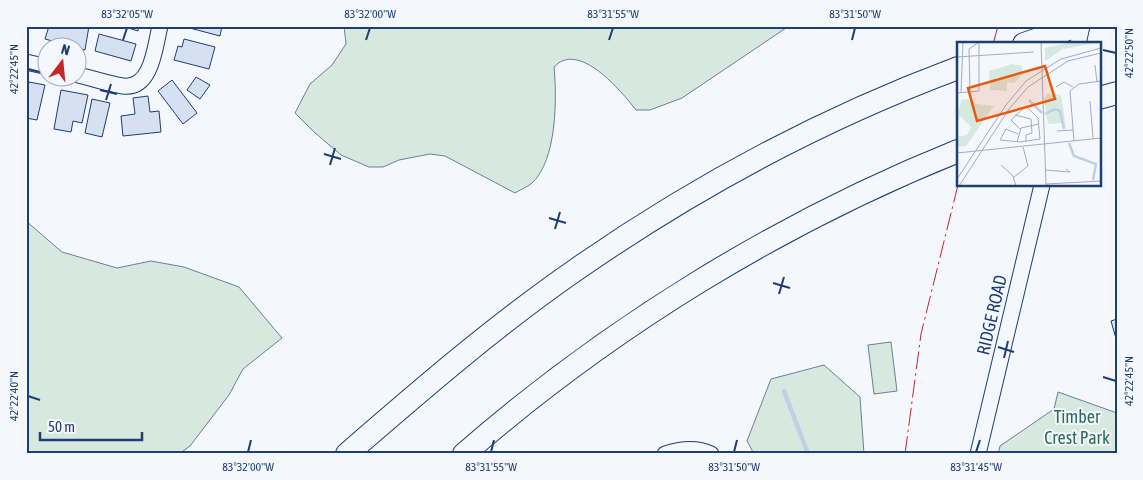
<svg xmlns="http://www.w3.org/2000/svg" width="1143" height="480" viewBox="0 0 1143 480" font-family="'Asap Condensed',sans-serif">
	<rect width="100%" height="100%" fill="#f4f7fb"/>
	<path fill="#d7e8df" stroke="#687fa3" d="M344 26H789L682 98 650 110H636C621 91 579 40 554 67 557 98 557 160 532 183 527 187 520 190 515 193L445 156 430 154 399 160 383 167H369L341 155 314 132 295 113 310 84 332 65 346 44Z
		M26 221 62 252 117 268 151 261 184 267 239 287 282 338 243 369 229 395 190 446 179 454H26Z
		M891 342 897 391 874 394 868 345Z
		M824 365 860 397 864 454H754L747 441 771 379Z
		M1058 392 1117 413V454H998L1000 446 1054 409Z"/>
	<g fill="none" stroke-linecap="round" stroke-linejoin="round">
		<path stroke="#bed0e5" stroke-width="4.5" d="M784 391 808 454"/>
	</g>
	<path fill="#d5e0f0" stroke="#1d3f73" d="M49 26H89L85 50 45 39Z
		M122 26H139L138 31Z
		M182 26H222L220 36Z
		M99 34 136 44 131 61 95 51Z
		M184 39 215 47 209 69 174 60 178 46 182 47Z
		M196 77 210 85 200 99 187 90Z
		M172 80 197 113 183 124 158 91Z
		M29 82 45 85 37 120 26 118V94Z
		M61 90 88 95 82 123 73 121 71 132 54 129Z
		M148 96 150 112 159 111 161 132 123 136 121 116 135 114 133 98Z
		M92 99 110 103 102 137 85 133Z
		M1117 319V342L1111 321Z"/>
	<g fill="none" stroke-linecap="round" stroke-linejoin="round">
		<defs>
			<path id="minor" d="M1078 44 1082 26
				M26 62 48 67
				M78 75C92 78 108 84 123 86 152 90 155 46 160 26
				M665 454C680 449 696 447 711 454
				M978 454 1042 185"/>
			<path id="highway" d="M1024 44 1077 26
				M1099 98 1117 93
				M347 454C422 389 496 325 577 269 695 187 824 118 958 68
				M464 454C610 327 779 223 958 151"/>
		</defs>
		<use href="#minor" stroke="#1d3f73" stroke-width="17"/>
		<use href="#highway" stroke="#1d3f73" stroke-width="24"/>
		<use href="#minor" stroke="#f4f7fb" stroke-width="15"/>
		<use href="#highway" stroke="#f4f7fb" stroke-width="22"/>
		<path stroke="#c62828" stroke-width="1" stroke-dasharray="18 4 2.5 4" stroke-linecap="butt" d="M993 44 998 26
			M905 454 921 334 958 185"/>
	</g>
	<path fill="none" stroke="#1d3f73" stroke-width="2" d="M123 40 127 28M366 40 370 28M609 40 613 28M852 40 855 28M1103 50 1116 53M28 69 40 72M100 90 117 94M106 100 111 84M324 154 341 159M330 165 335 148M549 218 566 223M555 229 560 212M773 283 790 288M779 294 784 277M998 347 1014 352M1004 358 1008 341M1103 377 1116 381M28 396 40 400M248 452 251 440M491 452 494 440M734 452 737 440M976 452 980 440"/>
	<g text-anchor="middle" stroke-width="4" stroke-linejoin="round" paint-order="stroke">
		<g font-size="18" fill="#1d3f73" stroke="#f4f7fb">
			<text transform="translate(992 315) rotate(-77)" y="6">RIDGE ROAD</text>
		</g>
		<g font-size="18" fill="#2c6c60" stroke="#f4f7fb">
			<text x="1077" y="423">Timber<tspan x="1077" dy="21">Crest Park</tspan></text>
		</g>
	</g>
	<g transform="translate(957 42)">
		<rect width="144" height="144" fill="#f4f7fb"/>
		<path d="M115 0 139 1 106 7 88 19V6ZM55 22 65 24 66 32 57 41 50 40V49L33 48 32 29ZM90 52 104 53 109 86 104 81 91 82 87 57ZM11 57 20 62 37 64 9 104 0 105V95L10 93 14 85 3 74 0 84V64L3 66 4 58Z" fill="#d7e8df"/>
		<path fill="none" stroke="#bed0e5" stroke-width="2.5" d="M72 58 85 71M88 72 98 67 103 69 107 87M112 101 117 114 139 122 136 138"/>
		<path fill="none" stroke="#9eadc5" stroke-width="1" d="M84 0 89 144M0 15 77 10M138 23 140 40M99 45 107 40 116 45M4 50 6 0M13 50 12 7 22 0M0 51 22 49V0M133 59 136 96M58 73 74 77 75 91 69 93V100M100 89 116 88M61 92 49 87 43 98 63 100 83 97 81 76 69 64 54 78 63 87M117 99 113 49 122 42 144 39M60 100 64 86 82 82M0 111 144 96M44 123 56 134 59 144M88 128 113 130 109 127M57 135 71 124 66 105M0 137 49 63 69 39 104 17 144 6M89 142 144 139M2 144 52 67 71 45 111 19 144 11"/>
		<path fill="#e8590c" fill-opacity="0.15" stroke="#e8590c" stroke-width="2.5" d="M88 24 98 57 20 79 11 46Z"/>
		<rect width="144" height="144" fill="none" stroke="#1d3f73" stroke-width="2.5"/>
	</g>
	<rect width="1143" height="480" fill="none" stroke="#f4f7fb" stroke-width="55"/>
	<g transform="translate(62 62) rotate(16)"><circle r="24" fill="#f4f7fb" stroke="#9eadc5"/>
	<path d="M0-4L9 19L0 12L-9 19Z" fill="#c62828"/>
	<text y="-8" font-size="14" font-weight="bold" text-anchor="middle" fill="#1d3f73">N</text>
	</g>
	<path d="M40 432v8h102v-8" fill="none" stroke="#1d3f73" stroke-width="2.5"/>
	<text x="48" y="432" font-size="15" fill="#1d3f73" stroke="#f4f7fb" stroke-width="4" paint-order="stroke">50 m</text>
	<rect x="28" y="28" width="1088" height="424" fill="none" stroke="#1d3f73" stroke-width="2"/>
	<g font-size="12" text-anchor="middle" fill="#1d3f73">
		<text x="127" y="18">83°32'05"W</text>
		<text x="370" y="18">83°32'00"W</text>
		<text x="613" y="18">83°31'55"W</text>
		<text x="855" y="18">83°31'50"W</text>
		<text transform="translate(1129 53) rotate(-90)" y="4">42°22'50"N</text>
		<text transform="translate(14 69) rotate(-90)" y="4">42°22'45"N</text>
		<text transform="translate(1129 381) rotate(-90)" y="4">42°22'45"N</text>
		<text transform="translate(14 396) rotate(-90)" y="4">42°22'40"N</text>
		<text x="248" y="471">83°32'00"W</text>
		<text x="491" y="471">83°31'55"W</text>
		<text x="734" y="471">83°31'50"W</text>
		<text x="976" y="471">83°31'45"W</text>
	</g>
</svg>
